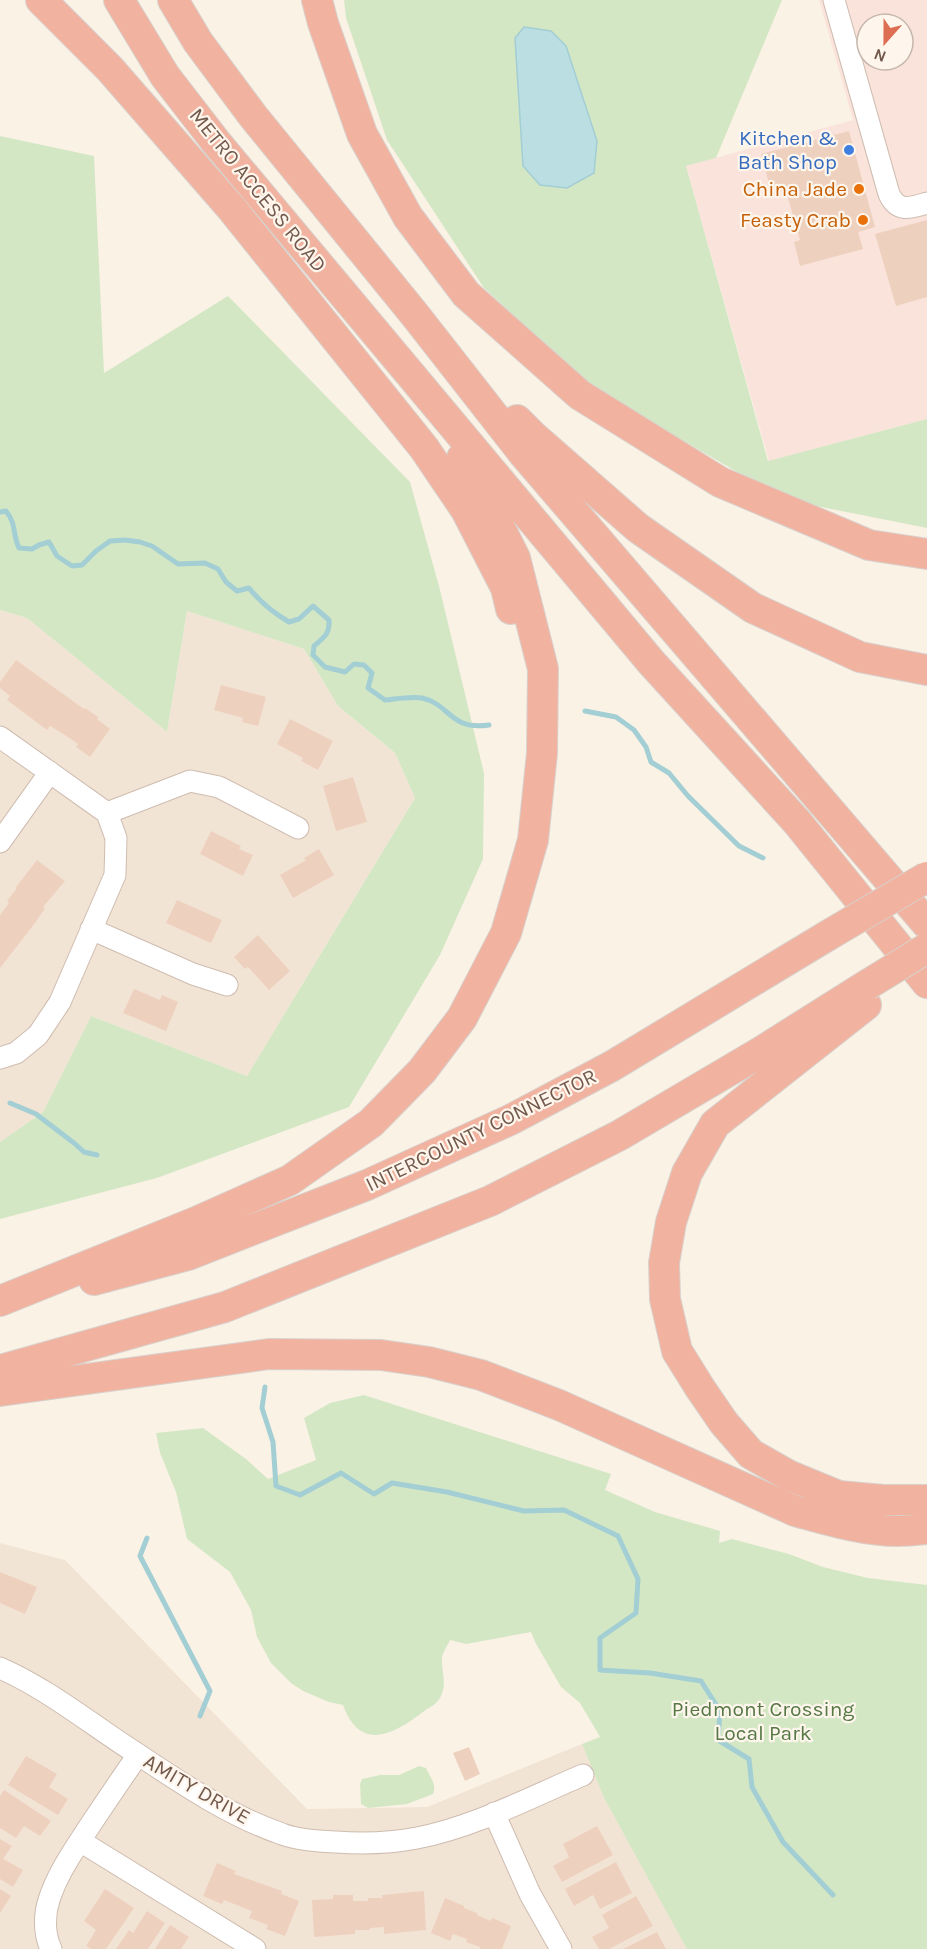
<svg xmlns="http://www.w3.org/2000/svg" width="927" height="1949" viewBox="0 0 927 1949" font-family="Karla,sans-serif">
	<rect width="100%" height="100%" fill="#fbf2e6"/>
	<path fill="#f2e4d4" d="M0 610 27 618 167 732 187 611 304 649 338 706 395 753 415 798 247 1076 91 1016 43 1112 0 1142Z
		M0 1543 65 1560 307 1809 427 1807 582 1744 604 1798 690 1949H0Z"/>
	<path fill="#fae3da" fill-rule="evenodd" d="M819 0H927V419L769 461 686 166 853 120ZM867 24H903V60H867Z"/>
	<path fill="#d4e7c5" d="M344 0H782L716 158 686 166 768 461 927 419V528L786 500 598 392 484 288 387 140 346 18Z
		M0 136 94 156 104 373 228 296 410 482 439 586 484 773 483 859 440 955 349 1107 157 1178 0 1219V1142L43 1112 91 1016 247 1076 415 798 395 753 338 706 304 649 187 611 167 732 27 618 0 610Z
		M364 1395 611 1474 605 1490 655 1512 720 1531 719 1543 732 1539 789 1554 823 1567 868 1578 927 1585V1949H687L604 1798 582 1744 600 1737 580 1703 561 1687 535 1642 531 1632 466 1644 450 1640C448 1645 443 1652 442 1657 441 1671 448 1684 440 1698 435 1706 429 1707 423 1712 393 1735 360 1752 343 1705L329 1702 303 1691 291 1683 271 1663 257 1637 251 1610 230 1572 187 1539 176 1492 160 1453 156 1433 203 1428 246 1459 268 1479 316 1460 304 1418 330 1403Z
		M419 1766 426 1768C430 1777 437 1784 433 1794L407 1804 368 1808 361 1804 360 1784 362 1779 380 1775H399Z"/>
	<path fill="#bbdee3" stroke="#a2ced4" stroke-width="1.5" d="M524 27 551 31 566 46 597 141 594 173 567 188 540 185 523 166 515 38Z"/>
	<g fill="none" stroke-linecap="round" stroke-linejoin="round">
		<path stroke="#a2ced4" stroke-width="5" d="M0 512 6 511C17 525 12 533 19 548L32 549 39 545 49 542 57 556 72 566 82 565 96 551 110 541 125 540 140 542 152 546 178 564 205 563 218 569 226 582 237 591 249 588C261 603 273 613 289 622L299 619 313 606 329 620C330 634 324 637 314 646L313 655 325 667 345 672 354 664 364 665 372 673 368 688 385 700C396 699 411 696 422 698 450 704 450 731 489 725
			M585 711 616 717 634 730 646 747 651 762 669 773 688 796 739 846 763 858
			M10 1103 36 1114 74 1143 84 1152 97 1155
			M265 1387 262 1408 273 1442 276 1486 300 1495 341 1473 374 1494 392 1483 447 1492 524 1511 564 1510 618 1536 638 1579 636 1613 600 1638V1670L650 1673 701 1681 720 1711 718 1740 749 1759 752 1787 783 1842 833 1895
			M147 1538 140 1556 210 1691 200 1716"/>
	</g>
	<path fill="#eed0bf" d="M849 131 875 227 858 232 863 249 800 266 794 242 800 240 786 191 772 194 761 154Z
		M927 220V297L896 306 875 234Z
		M16 660 84 709 85 708 98 717 97 719 110 729 90 757 76 747 78 744 65 735 50 726 47 730 7 700 10 696 0 688V682Z
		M221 685 266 697 258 726 242 722 243 718 214 710Z
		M290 719 333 741 318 770 301 761 303 758 277 744Z
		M353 777 367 822 336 831 323 786Z
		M211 831 241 846 239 849 253 855 243 876 200 854Z
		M319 849 334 875 293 898 280 875 306 860 304 858Z
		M37 860 65 881 43 907 45 908 35 923 0 968V915L9 903 7 901 17 888 16 887Z
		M177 900 222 920 211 943 166 923Z
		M258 935 290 971 269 990 248 967 245 969 234 957Z
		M134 989 160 1000 162 995 178 1002 166 1031 123 1013Z
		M0 1572 37 1587 25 1614 0 1603Z
		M469 1747 480 1774 465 1781 453 1753Z
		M26 1756 57 1774 49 1787 68 1799 58 1815 8 1785Z
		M4 1790 51 1821 40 1836 24 1826 16 1838 0 1828V1796Z
		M597 1826 613 1855 562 1882 553 1866 569 1857 563 1844Z
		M0 1839 12 1846 3 1859 23 1870 13 1887 0 1879Z
		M616 1862 632 1893 600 1909 593 1895 574 1906 565 1889Z
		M217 1863 236 1871 234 1874 282 1891 281 1894 299 1901 285 1936 266 1929 268 1925 249 1918 252 1911 224 1900 222 1904 203 1896Z
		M0 1889 11 1896 0 1913Z
		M105 1889 134 1908 106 1949H91L86 1946 96 1930 84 1921Z
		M424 1891 426 1930 384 1934V1927L370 1928V1930H355V1934L314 1937 312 1900 333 1899V1895H353V1901H368V1898H382V1895Z
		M636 1896 653 1926 609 1949H599L592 1937 609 1928 602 1915Z
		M445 1898 464 1906V1908L477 1913V1915L491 1921 492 1918 511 1926 502 1949H480V1947L466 1942 467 1939 453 1934 450 1941 431 1933Z
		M147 1911 165 1923 148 1949H116L129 1930 133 1933Z
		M170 1925 189 1937 181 1949H155Z
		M657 1932 666 1949H623Z"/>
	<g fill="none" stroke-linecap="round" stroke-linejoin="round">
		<defs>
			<path id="minor" d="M834 0 889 194C898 213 910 208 927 203
				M0 737 107 813 116 838 115 875 60 1002 38 1035 16 1053 0 1058
				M107 813 190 781 219 787 298 828
				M0 842 50 772
				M91 929 193 974 227 985
				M0 1668C50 1690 93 1726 139 1755 184 1785 230 1816 282 1834 298 1840 318 1841 336 1842 363 1844 391 1843 417 1838 474 1827 531 1797 583 1775
				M494 1813 530 1894 561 1949
				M80 1841 255 1949
				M51 1949C44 1934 44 1915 49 1900 57 1874 74 1850 89 1827 105 1803 121 1779 138 1755"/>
			<path id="highway" d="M41 0 110 69 232 209 424 448 466 510 506 588 511 609
				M119 0 165 76 216 142 651 662 797 822 927 983
				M173 0 198 42 253 116 415 315 523 453 927 924
				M317 0 323 23 362 134 408 217 466 294 580 395 720 482 869 545 927 554
				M517 420 533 436 638 528 753 608 860 657 927 670
				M866 1005 715 1124 687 1173 671 1222 664 1263 665 1299 677 1351 700 1388 724 1423 751 1454 788 1475 839 1496 883 1500H927
				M94 1280 188 1255 367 1185 510 1120 612 1066 827 936
				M0 1301 196 1222 290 1180 371 1123 422 1071 462 1018 506 933 533 840 542 753 543 669 515 558 475 478 462 458
				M0 1370 225 1307 490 1201 620 1135 759 1053 867 985
				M0 1391 269 1354 381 1355 429 1362 481 1375 559 1405 795 1511C828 1520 864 1531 898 1531 908 1531 918 1530 927 1529"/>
		</defs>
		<use href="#minor" stroke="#cebcb0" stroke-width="23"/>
		<use href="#highway" stroke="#d8d1cd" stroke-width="32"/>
		<use href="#minor" stroke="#fff" stroke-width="21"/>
		<use href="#highway" stroke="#f1b3a0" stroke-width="30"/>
		<defs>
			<path id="highway-bridge" d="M827 936 927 877
				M867 985 927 948"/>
		</defs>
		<use href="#highway-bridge" stroke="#d8d1cd" stroke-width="32" stroke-linecap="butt"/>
		<use href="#highway-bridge" stroke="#f1b3a0" stroke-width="30"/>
	</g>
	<circle fill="#3f7fe0" stroke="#fef6ec" stroke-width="2" cx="849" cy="150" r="6"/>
	<g fill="#e8710a" stroke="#fef6ec" stroke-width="2">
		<circle cx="859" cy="189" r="6"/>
		<circle cx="863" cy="220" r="6"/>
	</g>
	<g text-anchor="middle" stroke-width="4.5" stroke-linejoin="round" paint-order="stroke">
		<g font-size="21" fill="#366cbe" stroke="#fef6ec" text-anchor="end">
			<text x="837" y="145">Kitchen &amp;<tspan x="837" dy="24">Bath Shop</tspan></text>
		</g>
		<g font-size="21" fill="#c56008" stroke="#fef6ec" text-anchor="end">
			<text x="847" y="196">China Jade</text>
			<text x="851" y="227">Feasty Crab</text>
		</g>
		<g font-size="21" fill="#72594c" stroke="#fef6ec">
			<text transform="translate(258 190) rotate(51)" y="7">METRO ACCESS ROAD</text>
			<text transform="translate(481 1130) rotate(-26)" y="7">INTERCOUNTY CONNECTOR</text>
			<text transform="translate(197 1789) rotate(30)" y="7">AMITY DRIVE</text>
		</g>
		<g font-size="21" fill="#557845" stroke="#fef6ec">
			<text x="763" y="1716">Piedmont Crossing<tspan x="763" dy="24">Local Park</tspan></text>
		</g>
	</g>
	<g transform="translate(885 42) rotate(201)"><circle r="28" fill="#fef6ec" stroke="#c6b7ac" stroke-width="1.5"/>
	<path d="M0-4.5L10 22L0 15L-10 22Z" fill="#dd6d53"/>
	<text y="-9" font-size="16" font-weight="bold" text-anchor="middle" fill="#72594c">N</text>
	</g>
</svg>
